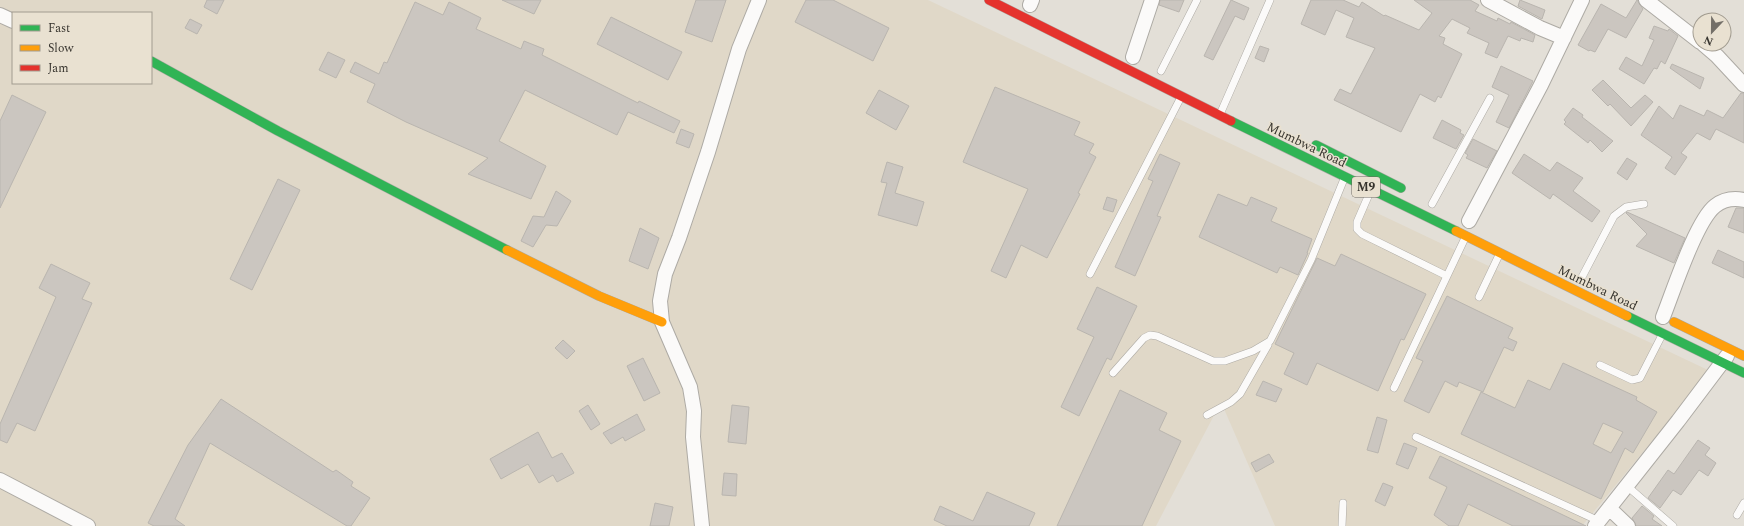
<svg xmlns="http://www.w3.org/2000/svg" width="1744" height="526" viewBox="0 0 1744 526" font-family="Spectral,serif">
	<rect width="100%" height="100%" fill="#e3dfd7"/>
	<path fill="#e0d8c8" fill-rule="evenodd" d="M0 0H928L1710 371 1582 526H1275L1221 402 1156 526H0ZM13 13H151V83H13Z"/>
	<path fill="#cbc6c0" stroke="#b9b5af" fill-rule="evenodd" d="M207 0H224L217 14 204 7Z
		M502 0H541L534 14Z
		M696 0H726L712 42 685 32Z
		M806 0H833L889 28 873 61 795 22Z
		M1160 0H1184L1179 12 1159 5Z
		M1231 0 1249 8 1244 20 1235 16 1213 60 1204 56Z
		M1311 0H1343L1359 7 1362 2 1384 16 1385 15 1419 30 1432 13 1414 0H1470L1479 5 1475 11 1497 21 1498 18 1510 24 1511 22 1535 35 1533 42 1521 38 1520 41 1508 36 1497 58 1485 53 1489 43 1467 33 1470 28 1452 19 1439 36 1445 38 1443 44 1462 54 1441 98 1438 96 1435 102 1420 94 1401 132 1334 100 1340 89 1351 94 1375 48 1346 37 1354 18 1336 10 1325 35 1301 24Z
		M1520 0 1545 10 1542 19 1518 6Z
		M1637 0 1643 9 1626 38 1608 29 1595 52 1590 50 1589 51 1578 45 1601 4 1626 18Z
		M415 2 443 15 449 2 481 18 476 29 521 49 524 41 544 49 542 55 638 103 639 101 680 121 674 133 628 112 617 135 525 90 499 141 546 166 531 199 468 174 488 158 406 122 367 102 375 84 350 72 355 62 379 74 384 62 387 63Z
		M611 17 682 52 668 80 597 44Z
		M190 19 202 25 197 34 185 28Z
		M1654 26 1668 31 1669 29 1678 36 1665 64 1661 61 1657 69 1654 68 1644 84 1619 69 1626 57 1642 66 1654 40 1649 38Z
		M1260 46 1269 49 1264 62 1255 58Z
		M328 52 345 60 336 78 319 70Z
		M1672 64 1704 78 1700 89 1670 68Z
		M1501 66 1533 81 1509 128 1496 122 1509 95 1492 87Z
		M1603 80 1631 108 1645 95 1653 102 1631 126 1610 104 1608 106 1592 90Z
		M995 87 1080 122 1074 135 1094 144 1089 153 1096 157 1078 193 1080 194 1047 258 1021 245 1006 278 991 271 1028 189 963 162Z
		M879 90 909 106 896 130 866 113Z
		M1741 93H1744V143L1716 129 1710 140 1697 133 1681 153 1687 157 1675 175 1665 168 1672 157 1641 135 1659 106 1673 119 1680 105 1704 116 1707 110 1723 118Z
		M12 95 46 112 0 208V121Z
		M1573 108 1583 115 1582 117 1613 141 1602 152 1590 140 1588 143 1564 124 1566 122 1564 120Z
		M1442 120 1461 130 1460 133 1464 135 1456 149 1433 138Z
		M681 129 694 134 689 148 676 143Z
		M1473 139 1497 151 1487 168 1466 158 1468 155 1465 153Z
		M1160 154 1180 163 1157 216 1161 217 1135 276 1115 267 1153 181 1148 179Z
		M1524 154 1550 171 1557 162 1583 178 1573 191 1600 211 1592 222 1553 194 1550 199 1512 173Z
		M1627 158 1637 164 1627 180 1617 173Z
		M887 162 903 167 895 193 924 202 917 226 878 215 887 183 881 182Z
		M278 179 300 190 252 290 230 279Z
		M556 191 571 201 557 226 546 225 533 247 521 241 533 216 544 217Z
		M1218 194 1247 206 1251 197 1277 208 1271 221 1312 239 1307 253H1308L1298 275 1280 267 1277 273 1199 237Z
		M1107 197 1117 200 1113 212 1103 209Z
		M1736 208H1744V233L1728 227Z
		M1627 212 1685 238 1674 263 1636 246 1647 234 1626 213Z
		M640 228 659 238 648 269 629 261Z
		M1718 250 1744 262V278L1712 263Z
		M1341 254 1426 294 1404 340 1401 339 1378 391 1317 363 1307 385 1284 374 1294 353 1275 344 1317 258 1335 266Z
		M51 264 90 283 82 299 92 303 35 431 17 423 7 443 0 440V424L56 297 39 288Z
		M1097 287 1137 306 1111 360 1107 358 1079 416 1061 407 1094 337 1077 329Z
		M1447 296 1513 328 1508 338 1517 342 1513 351 1504 347 1483 392 1459 382 1457 387 1445 381 1429 413 1404 401 1423 361 1416 358Z
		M563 340 575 351 567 359 555 348Z
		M643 358 660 393 644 401 627 366Z
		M1563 363 1637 397 1636 400 1657 412 1633 453 1625 448 1601 499 1461 434 1481 392 1515 408 1528 380 1550 390ZM1603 423 1623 432 1611 453 1593 444Z
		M1263 381 1282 389 1276 402 1256 395Z
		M1120 390 1167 413 1159 430 1181 441 1142 526H1057Z
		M221 399 333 472 336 470 353 482 351 486 370 498 351 526H347L210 443 175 519 185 526H154L148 523 188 445Z
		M588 405 600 424 591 430 579 411Z
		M732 405 749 407 746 444 728 442Z
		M637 414 645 430 625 441 623 437 611 444 603 433Z
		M1377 417 1387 420 1378 453 1367 450Z
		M538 432 552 458 562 453 574 473 557 482 553 475 539 483 528 464 501 479 490 459Z
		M1698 440 1710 448 1705 455 1716 463 1708 476 1699 470 1681 495 1673 490 1660 508 1648 498 1668 470 1674 474Z
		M1404 443 1417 448 1408 469 1396 464Z
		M1269 454 1274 462 1256 472 1251 463Z
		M1440 456 1586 526H1513L1468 504 1458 526H1449L1434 515 1447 487 1429 478Z
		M724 473 737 474 736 496 722 495Z
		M1383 483 1393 487 1385 506 1375 501Z
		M987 492 1035 513 1029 526H947L934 520 940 506 973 521Z
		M655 503 673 507 669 526H650Z
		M1642 506 1654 516 1652 519 1662 526H1636L1632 518Z"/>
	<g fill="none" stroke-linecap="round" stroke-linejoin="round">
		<defs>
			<path id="lane" d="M1161 71 1197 0
				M1221 112 1270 0
				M1370 192 1357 222V229L1362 234 1447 276
				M1432 204 1490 98
				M1090 274 1180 99
				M1582 277 1614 216 1626 207 1644 204
				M1479 297 1499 255
				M1600 365 1632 380 1640 378 1662 335
				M1113 373 1144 338 1150 335 1157 336 1213 361H1225L1253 351 1270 341 1311 260 1344 179
				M1394 388 1465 238
				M1207 415 1231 402 1240 394 1268 345
				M1416 437 1599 521
				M1627 486 1673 526
				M1737 515 1744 503
				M1342 526 1343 503"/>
			<path id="street" d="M1488 0 1540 28 1564 38
				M1646 0 1700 42
				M1030 5 1032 0
				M0 15 13 21
				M1703 44 1717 56 1744 85
				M1133 57 1152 0
				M1469 221 1541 85 1582 0
				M1663 317C1673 292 1696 221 1715 206 1724 199 1734 198 1744 200
				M0 480 88 526
				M1609 508 1628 526
				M702 526 693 437 694 411 690 387 662 322 660 301 665 274 679 238 708 152 739 49 759 0
				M1595 526 1678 421 1727 356"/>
			<path id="fast" d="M151 61 278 131 507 250
				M1231 121 1456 231
				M1316 145 1401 188
				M1627 316 1744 373"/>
			<path id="slow" d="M1456 231 1627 316
				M507 250 599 296 662 322
				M1674 322 1744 356"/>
			<path id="jam" d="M989 0 1231 121"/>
		</defs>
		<use href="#lane" stroke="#adaaa4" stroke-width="8"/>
		<use href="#street" stroke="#adaaa4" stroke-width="16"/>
		<use href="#fast" stroke="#adaaa4" stroke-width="10"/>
		<use href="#slow" stroke="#adaaa4" stroke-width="10"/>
		<use href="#jam" stroke="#adaaa4" stroke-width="10"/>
		<use href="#lane" stroke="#fbfaf9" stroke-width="7"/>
		<use href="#street" stroke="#fbfaf9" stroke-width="14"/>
		<use href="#fast" stroke="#30b455" stroke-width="9"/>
		<use href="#slow" stroke="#ff9f0a" stroke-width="9"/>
		<use href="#jam" stroke="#e5322d" stroke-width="9"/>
	</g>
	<g text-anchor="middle" stroke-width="3" stroke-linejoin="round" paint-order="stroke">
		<rect fill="#e9e1d1" stroke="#6c675e" stroke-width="1" x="1352" y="177" width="28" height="20" rx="3"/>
		<g font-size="12" font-weight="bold" fill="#36332d">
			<text x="1366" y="191">M9</text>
		</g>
		<g font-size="13" fill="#36332d" stroke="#e9e1d1">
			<text transform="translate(1307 144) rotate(26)" y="5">Mumbwa Road</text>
			<text transform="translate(1598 287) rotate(26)" y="5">Mumbwa Road</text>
		</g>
	</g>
	<rect x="12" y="12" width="140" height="72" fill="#e9e1d1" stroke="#a19b8f"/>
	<rect x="20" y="25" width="20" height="6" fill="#30b455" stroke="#a19b8f"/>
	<text x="48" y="32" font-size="12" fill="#36332d">Fast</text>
	<rect x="20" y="45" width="20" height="6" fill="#ff9f0a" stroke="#a19b8f"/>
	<text x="48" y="52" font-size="12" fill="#36332d">Slow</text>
	<rect x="20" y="65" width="20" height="6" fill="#e5322d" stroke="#a19b8f"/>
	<text x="48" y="72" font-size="12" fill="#36332d">Jam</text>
	<g transform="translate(1712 32) rotate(202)"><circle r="19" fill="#e9e1d1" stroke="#a19b8f"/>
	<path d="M0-3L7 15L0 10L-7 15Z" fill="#736f68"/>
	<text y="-6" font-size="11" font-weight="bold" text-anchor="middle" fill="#36332d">N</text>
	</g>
</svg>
